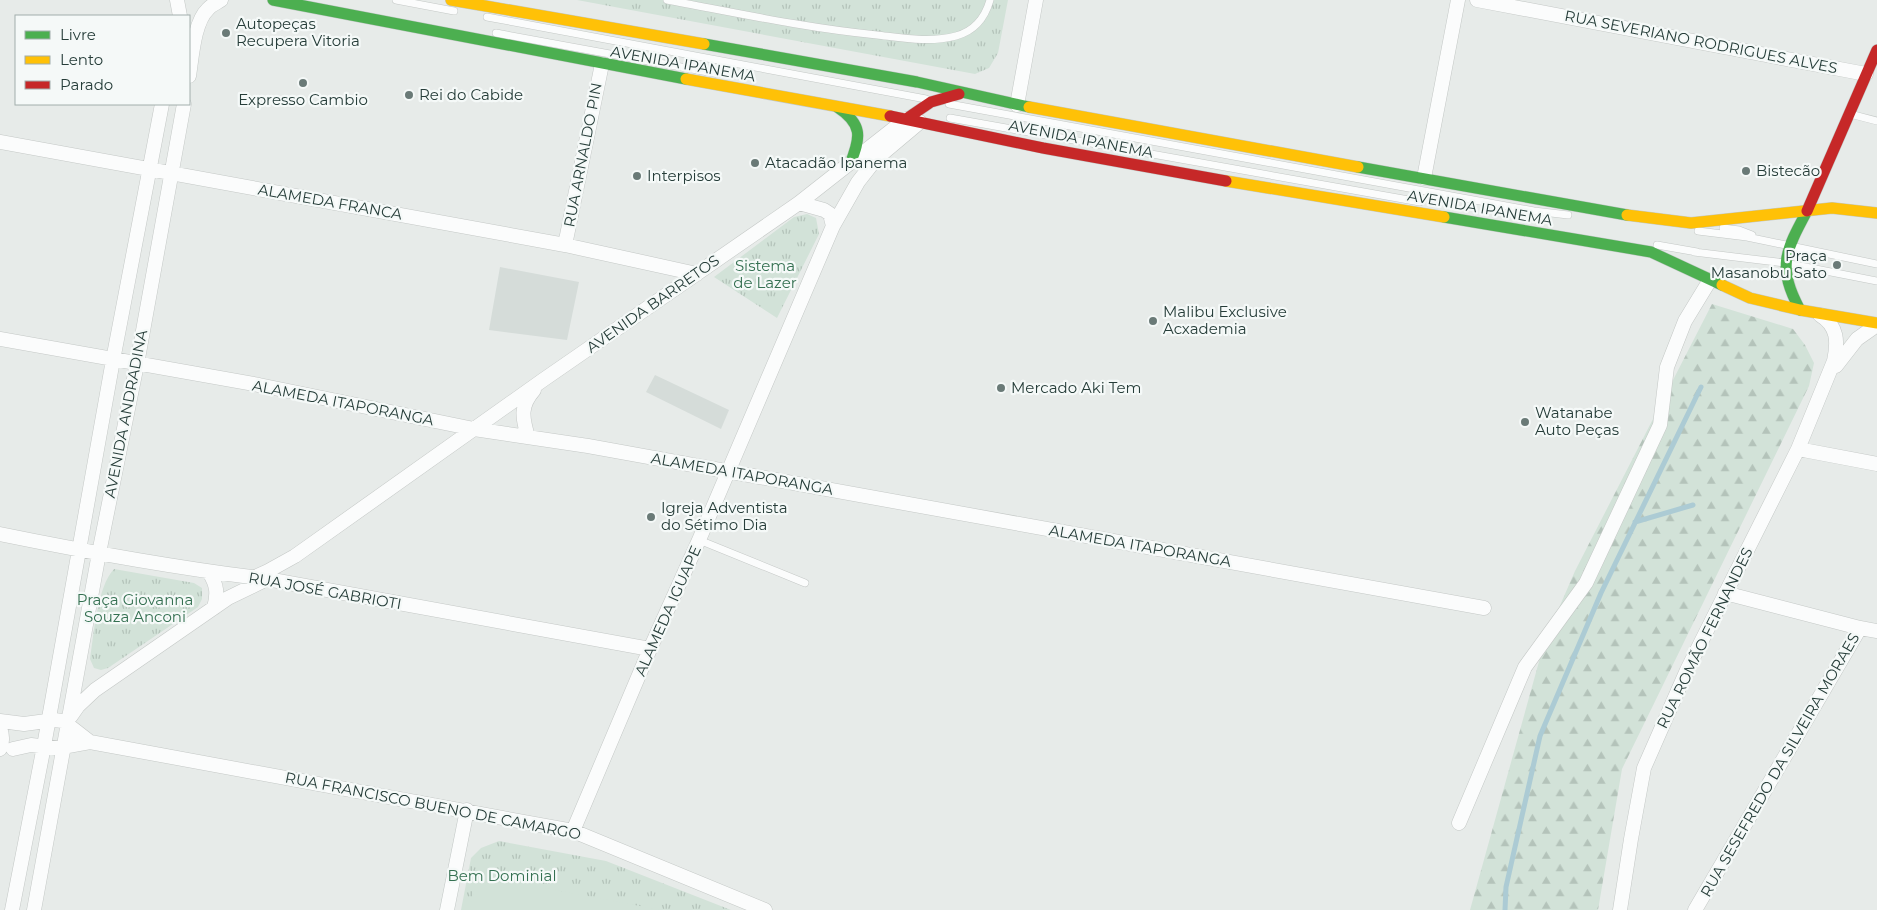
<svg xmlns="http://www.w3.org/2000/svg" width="1877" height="910" viewBox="0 0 1877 910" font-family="Montserrat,sans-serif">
	<defs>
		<pattern id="grass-tufts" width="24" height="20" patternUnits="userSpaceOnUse" patternTransform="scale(1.25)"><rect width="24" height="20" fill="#d2e2d8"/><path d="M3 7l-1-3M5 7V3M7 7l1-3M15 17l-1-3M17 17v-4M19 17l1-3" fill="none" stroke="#b4c3ba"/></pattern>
		<pattern id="forest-firs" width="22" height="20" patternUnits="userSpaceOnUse" patternTransform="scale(1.25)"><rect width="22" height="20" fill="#d2e2d8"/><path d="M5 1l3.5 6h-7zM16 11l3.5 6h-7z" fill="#b4c3ba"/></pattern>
	</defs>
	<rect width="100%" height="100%" fill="#e7ebe9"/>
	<path fill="#d5dcd9" d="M500 267 579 282 567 340 489 330Z
		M655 375 729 410 721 429 646 392Z"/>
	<path fill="url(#grass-tufts)" d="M577 0H1008L998 53 989 68 975 74Z
		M807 214 816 218 819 234 777 318 714 277 794 217Z
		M114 569 194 583 202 588V599L198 607 108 668 101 670 94 668 90 659C94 634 97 587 114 569Z
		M499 841 606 861 731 910H461L471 858 481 848Z"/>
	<path fill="url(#forest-firs)" d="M1712 304 1793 329 1805 345 1814 363 1809 386 1622 769 1598 910H1470L1545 640 1575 571Z"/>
	<path fill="#d2e2d8" d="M477 875 661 910H470Z"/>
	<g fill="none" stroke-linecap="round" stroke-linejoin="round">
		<path stroke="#accbd4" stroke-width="5" d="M1635 522 1693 505
			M1505 910 1506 887 1540 736 1601 593 1701 387"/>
		<defs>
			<path id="lane" d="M396 0 454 11
				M667 0C737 13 806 28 877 35 903 38 930 43 956 36 974 31 985 18 990 0
				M487 17 926 99
				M496 33 719 74
				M949 104 1534 211 1568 215
				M1850 114 1877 121
				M950 118 1420 202
				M1723 228 1739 230 1752 235
				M1698 231 1747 237 1877 264
				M1657 245 1697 252
				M1694 252 1785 263 1877 281
				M699 540 805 583"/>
			<path id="street" d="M177 0 180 16
				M1477 0 1866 74
				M189 76C192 57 194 22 208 9 211 5 217 3 221 0
				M1017 105 1036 0
				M0 142 565 245 697 274
				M1424 178 1458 0
				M799 203 824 210 830 214 833 226
				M565 245 602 64
				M0 339 259 385 474 429 588 446 1484 608
				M1836 366 1857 339 1877 325
				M528 437C522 417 520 406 534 390
				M1798 449 1877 464
				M0 534C88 552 177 568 267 579L650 649
				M209 572C217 585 218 593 214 608
				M253 578 268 571 295 556 543 380 799 203 906 119
				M1725 593 1860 628 1877 631
				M71 716 78 706 95 690 228 598 265 580
				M0 721 24 724 54 720 63 721 90 742
				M0 728C3 736 3 742 0 749
				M13 749 31 745 57 748 90 742 573 831 765 910
				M1459 823 1525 667 1586 583 1660 425 1667 367 1685 321 1710 280
				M573 831 650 649 699 540 833 226 858 182 876 159 920 122
				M12 910 44 746 113 360 162 104
				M34 910 99 553 137 364 184 104
				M447 910 467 810
				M1620 910 1631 839 1644 768 1687 670 1798 449 1834 361C1838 342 1838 326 1820 315
				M1695 910 1860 628"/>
			<path id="fast" d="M273 0 686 79
				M704 44 917 82 1029 107
				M837 107C863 124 861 137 850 164
				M1358 167 1627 215
				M1444 217 1651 252 1722 285
				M1800 310C1777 267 1785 252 1807 211"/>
			<path id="slow" d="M451 0 704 44
				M686 79 890 116
				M1029 107 1358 167
				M1226 181 1444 217
				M1627 215 1691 223 1832 208 1877 213
				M1722 285 1750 298 1800 310 1877 323"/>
			<path id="jam" d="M890 116 1043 148 1226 181
				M906 119 931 102 959 94
				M1807 211 1877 50"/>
		</defs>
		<use href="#lane" stroke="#c4c8c6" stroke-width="8"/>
		<use href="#street" stroke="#c4c8c6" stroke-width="15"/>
		<use href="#fast" stroke="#c2c8c6" stroke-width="12"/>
		<use href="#slow" stroke="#c2c8c6" stroke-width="12"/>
		<use href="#jam" stroke="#c2c8c6" stroke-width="12"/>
		<use href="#lane" stroke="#fbfcfc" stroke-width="7"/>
		<use href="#street" stroke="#fbfcfc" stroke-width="14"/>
		<use href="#fast" stroke="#4caf50" stroke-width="11"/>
		<use href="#slow" stroke="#ffc107" stroke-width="11"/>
		<use href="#jam" stroke="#c62828" stroke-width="11"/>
	</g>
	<g fill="#6a7a77" stroke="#f5f9f8" stroke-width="2">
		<circle cx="226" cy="33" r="5"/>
		<circle cx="303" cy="83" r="5"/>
		<circle cx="409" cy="95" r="5"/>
		<circle cx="755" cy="163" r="5"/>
		<circle cx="1746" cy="171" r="5"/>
		<circle cx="637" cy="176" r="5"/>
		<circle cx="1837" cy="265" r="5"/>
		<circle cx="1153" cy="321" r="5"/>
		<circle cx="1001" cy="388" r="5"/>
		<circle cx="1525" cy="422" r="5"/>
		<circle cx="651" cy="517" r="5"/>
	</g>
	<g text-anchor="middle" stroke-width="4.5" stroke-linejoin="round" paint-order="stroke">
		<g font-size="15" fill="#263d39" stroke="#f5f9f8" text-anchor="start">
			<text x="236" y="29">Autopeças<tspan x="236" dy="17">Recupera Vitoria</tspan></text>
			<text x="419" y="100">Rei do Cabide</text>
			<text x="303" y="105" text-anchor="middle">Expresso Cambio</text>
			<text x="765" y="168">Atacadão Ipanema</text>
			<text x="1756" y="176">Bistecão</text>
			<text x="647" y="181">Interpisos</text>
			<text x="1827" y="261" text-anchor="end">Praça<tspan x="1827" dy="17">Masanobu Sato</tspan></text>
			<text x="1163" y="317">Malibu Exclusive<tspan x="1163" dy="17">Acxademia</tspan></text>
			<text x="1011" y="393">Mercado Aki Tem</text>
			<text x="1535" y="418">Watanabe<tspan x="1535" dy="17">Auto Peças</tspan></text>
			<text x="661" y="513">Igreja Adventista<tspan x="661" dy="17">do Sétimo Dia</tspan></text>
		</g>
		<g font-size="15" fill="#263d39" stroke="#f5f9f8">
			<text transform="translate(1701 42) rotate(11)" y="5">RUA SEVERIANO RODRIGUES ALVES</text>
			<text transform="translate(683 64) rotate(10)" y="5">AVENIDA IPANEMA</text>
			<text transform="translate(1081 139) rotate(11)" y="5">AVENIDA IPANEMA</text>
			<text transform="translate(583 155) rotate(-79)" y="5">RUA ARNALDO PIN</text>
			<text transform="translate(330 202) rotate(10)" y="5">ALAMEDA FRANCA</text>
			<text transform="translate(1480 208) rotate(10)" y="5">AVENIDA IPANEMA</text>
			<text transform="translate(653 304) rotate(-35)" y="5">AVENIDA BARRETOS</text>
			<text transform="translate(343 403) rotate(11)" y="5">ALAMEDA ITAPORANGA</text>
			<text transform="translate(126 414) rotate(-79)" y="5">AVENIDA ANDRADINA</text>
			<text transform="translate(742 474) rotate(10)" y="5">ALAMEDA ITAPORANGA</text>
			<text transform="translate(1140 546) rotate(10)" y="5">ALAMEDA ITAPORANGA</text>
			<text transform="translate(325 591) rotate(10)" y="5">RUA JOSÉ GABRIOTI</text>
			<text transform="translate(668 611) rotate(-66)" y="5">ALAMEDA IGUAPE</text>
			<text transform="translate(1705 638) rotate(-64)" y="5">RUA ROMÃO FERNANDES</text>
			<text transform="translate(1780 765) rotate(-60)" y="5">RUA SESEFREDO DA SILVEIRA MORAES</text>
			<text transform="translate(433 806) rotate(11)" y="5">RUA FRANCISCO BUENO DE CAMARGO</text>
		</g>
		<g font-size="15" fill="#347051" stroke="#f5f9f8">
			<text x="765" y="271">Sistema<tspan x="765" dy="17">de Lazer</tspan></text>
			<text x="135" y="605">Praça Giovanna<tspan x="135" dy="17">Souza Anconi</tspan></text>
			<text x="502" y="881">Bem Dominial</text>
		</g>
	</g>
	<rect x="15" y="15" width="175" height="90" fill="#f5f9f8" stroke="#a2aeac"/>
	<rect x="25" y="31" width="25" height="8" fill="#4caf50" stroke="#a2aeac"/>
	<text x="60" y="40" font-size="15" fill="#263d39">Livre</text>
	<rect x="25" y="56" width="25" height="8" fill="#ffc107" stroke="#a2aeac"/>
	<text x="60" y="65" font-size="15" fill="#263d39">Lento</text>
	<rect x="25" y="81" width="25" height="8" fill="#c62828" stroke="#a2aeac"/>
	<text x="60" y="90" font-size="15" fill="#263d39">Parado</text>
</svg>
